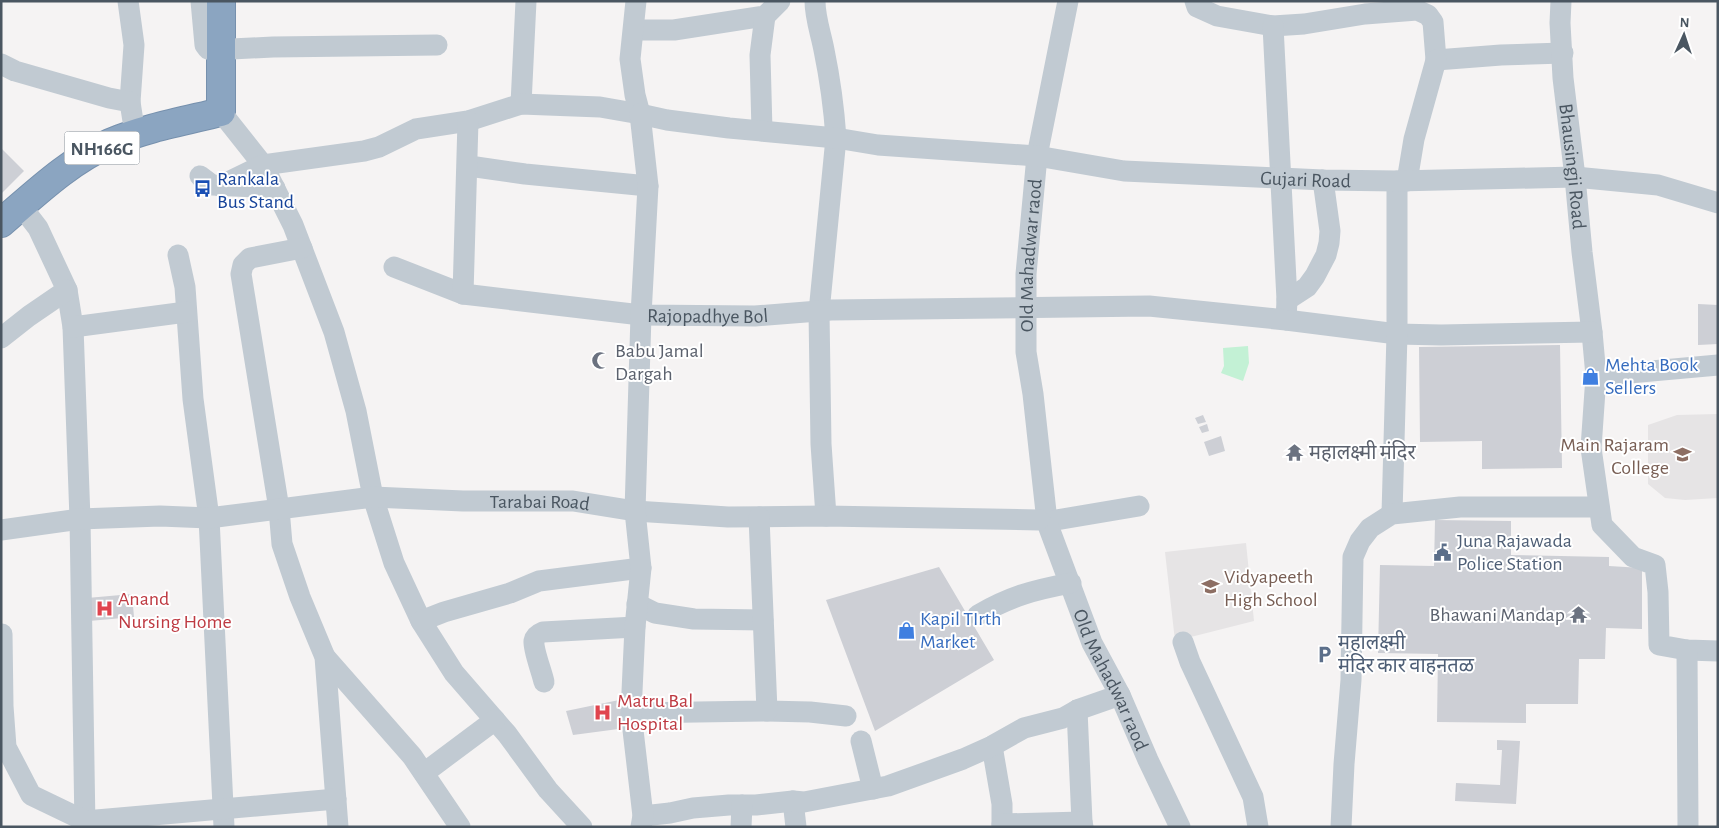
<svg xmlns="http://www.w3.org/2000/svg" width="1719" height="828" viewBox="0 0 1719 828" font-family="'Alegreya Sans','Noto Sans Devanagari',sans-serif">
	<rect width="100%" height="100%" fill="#f5f3f3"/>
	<path fill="#e6e4e5" d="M1718 414V498L1685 500 1665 498 1648 484V425L1677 415Z
		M1246 543 1254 621 1175 641 1165 552Z"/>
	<path fill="#c3f1d5" d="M1248 346 1249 363 1243 381 1221 373 1224 366 1223 348Z"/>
	<path fill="#cdcfd5" d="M1 148 24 171 1 194Z
		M1698 304 1718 305V344L1698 345Z
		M1560 345 1562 468 1482 469V441L1420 442 1419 347Z
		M1203 415 1206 422 1198 424 1195 418Z
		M1207 424 1209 431 1202 433 1199 427Z
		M1221 436 1225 451 1209 456 1204 442Z
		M1435 520 1511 521V555L1609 557V566L1642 568V629L1606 628 1605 659H1579L1578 704H1526V723L1437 722 1438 654 1378 653 1380 565 1434 566Z
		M939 567 994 660 875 731 826 600Z
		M132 594 134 617 89 621 87 598Z
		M624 699 626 728 573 735 566 711Z
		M1497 740 1520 741 1516 804 1455 801 1456 783 1500 785 1502 750H1497Z"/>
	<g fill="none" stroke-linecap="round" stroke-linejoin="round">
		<defs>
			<path id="highway" d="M1 223C35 194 69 161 110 143 145 128 184 121 221 112V1"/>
		</defs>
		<use href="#highway" stroke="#7690ad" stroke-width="30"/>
		<g stroke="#c1cad2" stroke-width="21">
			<path d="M128 1 134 45 130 102 135 134"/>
			<path d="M201 1 205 45 208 49 212 50 273 47 437 45"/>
			<path d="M815 1C815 18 821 34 824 50 830 79 834 109 836 138L819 312 821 444 826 516"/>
			<path d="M1195 1 1197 7 1217 16 1273 26 1304 24 1365 14 1417 10 1428 15 1433 22 1436 60 1501 55 1563 53"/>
			<path id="s1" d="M1561 1 1560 23 1563 78 1575 177 1582 252 1592 332 1596 376 1591 448 1602 525 1633 557 1655 565 1658 592 1659 645 1687 650 1718 651"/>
			<path d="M1273 26 1287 300 1286 320"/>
			<path d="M634 30H674L765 16 780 1"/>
			<path d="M1 64 15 71 109 98 130 102"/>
			<path d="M521 104 526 1"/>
			<path d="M221 112 263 165 293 225 334 332 356 411 373 497 394 563 421 621 454 673 507 734 548 790 582 827"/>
			<path d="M762 131 760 55 765 16"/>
			<path d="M476 167 525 174 648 186"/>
			<path d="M200 176 212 185 275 188"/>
			<path d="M1407 181 1414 139 1436 60"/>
			<path d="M220 186 263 165 364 151 379 147 416 129 468 121 521 104 600 107 640 114 635 95 630 59 636 1"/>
			<path d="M21 206 38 228 67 290 73 327 80 519 85 827"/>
			<path d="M302 248 250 258 243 265 241 274 279 509 282 544 300 597 325 657 338 827"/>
			<path d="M178 255 185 287 193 399 209 518 224 827"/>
			<path id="s2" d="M394 267 463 294 641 315 755 316 831 310 1149 306 1286 320 1397 334 1441 335 1592 332"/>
			<path d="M463 294 468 121"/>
			<path d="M1287 300 1307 287 1315 276 1326 255 1329 243 1330 231 1323 180"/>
			<path d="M73 327 186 312"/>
			<path d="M1 338 29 316 67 290"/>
			<path d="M1596 376 1718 365"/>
			<path id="s3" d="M1046 512 1033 394 1026 352V274L1037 156 1068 1"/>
			<path d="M1392 514 1397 334V181"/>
			<path d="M1056 520 1139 506"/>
			<path id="s4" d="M1049 528 1092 643 1120 695 1148 760 1180 827"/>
			<path id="s5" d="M1 530 80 519 160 516 209 518 373 497 463 501H573L635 511 728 517 826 516 1039 520"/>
			<path d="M637 604 655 613 694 619 763 620"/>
			<path d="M978 615C1011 596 1034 590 1071 583"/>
			<path d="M421 621 444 612 510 593 539 581 641 568"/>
			<path d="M2 634 3 706 6 747 31 795 85 821 336 799"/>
			<path d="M1183 642 1190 662 1253 797 1258 827"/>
			<path d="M1687 650 1688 827"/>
			<path d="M325 657 412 756 460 827"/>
			<path d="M544 682C542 672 533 650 534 641 535 636 538 634 543 632L635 627"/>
			<path d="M1077 710 1082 822"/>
			<path d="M767 711 810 712 846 716"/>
			<path d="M631 713 767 711 759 517"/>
			<path d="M861 741 873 789"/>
			<path d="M992 746 1002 804V827"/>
			<path d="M424 773 495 720"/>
			<path d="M793 801 796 827"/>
			<path d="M643 816 670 813 693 808 729 805H756L793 801 804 802 888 786 963 759 992 746 1024 728 1063 718 1077 710 1120 695"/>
			<path d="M1002 824 1082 822 1083 827"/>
			<path id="s6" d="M641 827 643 816 631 713 635 627 641 568 635 511 641 315 648 186 640 114 667 120 729 128 836 138 878 145 1037 156 1124 171 1323 180 1397 181 1575 177 1658 185 1718 203"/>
			<path d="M741 827 742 805"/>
			<path d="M1341 827 1344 764 1351 680 1353 557 1360 541 1370 528 1392 514 1460 507H1599"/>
		</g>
		<use href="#highway" stroke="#8ba5c1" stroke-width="28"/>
	</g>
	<defs>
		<symbol id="bus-bare" viewBox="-9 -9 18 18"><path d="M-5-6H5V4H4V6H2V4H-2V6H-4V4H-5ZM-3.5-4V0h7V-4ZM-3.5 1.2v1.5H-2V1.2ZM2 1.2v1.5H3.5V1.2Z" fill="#1a4fb4" stroke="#fff" stroke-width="2.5" paint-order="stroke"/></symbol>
		<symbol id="mosque-bare" viewBox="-9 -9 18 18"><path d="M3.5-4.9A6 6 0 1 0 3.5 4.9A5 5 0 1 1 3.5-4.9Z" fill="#6b7280" stroke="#fff" stroke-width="2.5" paint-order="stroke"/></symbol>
		<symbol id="shop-bare" viewBox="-9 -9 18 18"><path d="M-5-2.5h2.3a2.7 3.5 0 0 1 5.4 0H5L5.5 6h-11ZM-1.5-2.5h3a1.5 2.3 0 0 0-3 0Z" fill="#3f7fe0" stroke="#fff" stroke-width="2.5" paint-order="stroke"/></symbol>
		<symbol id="temple-bare" viewBox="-9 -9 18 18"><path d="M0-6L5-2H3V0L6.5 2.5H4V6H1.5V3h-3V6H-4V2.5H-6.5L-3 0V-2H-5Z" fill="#6b7280" stroke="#fff" stroke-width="2.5" paint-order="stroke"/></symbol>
		<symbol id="school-bare" viewBox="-9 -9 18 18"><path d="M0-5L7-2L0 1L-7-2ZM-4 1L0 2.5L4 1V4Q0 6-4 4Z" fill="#8d6e63" stroke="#fff" stroke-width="2.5" paint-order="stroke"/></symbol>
		<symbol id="civic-bare" viewBox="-9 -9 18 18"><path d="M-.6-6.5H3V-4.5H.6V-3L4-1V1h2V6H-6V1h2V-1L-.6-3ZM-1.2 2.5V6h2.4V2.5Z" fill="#5c6f8a" stroke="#fff" stroke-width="2.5" paint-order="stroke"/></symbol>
		<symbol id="hospital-bare" viewBox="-9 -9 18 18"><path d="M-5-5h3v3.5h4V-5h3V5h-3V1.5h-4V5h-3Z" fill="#e0444e" stroke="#fff" stroke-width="2.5" paint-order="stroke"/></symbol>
		<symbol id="parking-bare" viewBox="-9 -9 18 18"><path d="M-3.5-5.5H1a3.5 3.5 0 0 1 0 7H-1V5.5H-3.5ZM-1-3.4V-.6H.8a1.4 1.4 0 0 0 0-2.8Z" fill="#5c6f8a" stroke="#fff" stroke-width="2.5" paint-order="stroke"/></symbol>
	</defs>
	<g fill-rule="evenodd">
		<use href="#bus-bare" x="190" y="176" width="25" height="25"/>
		<use href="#mosque-bare" x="588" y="348" width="25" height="25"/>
		<use href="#shop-bare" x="1578" y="364" width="25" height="25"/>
		<use href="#temple-bare" x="1282" y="440" width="25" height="25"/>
		<use href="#school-bare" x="1670" y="442" width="25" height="25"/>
		<use href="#civic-bare" x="1430" y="540" width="25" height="25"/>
		<use href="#school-bare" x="1198" y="574" width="25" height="25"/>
		<use href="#hospital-bare" x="92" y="596" width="25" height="25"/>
		<use href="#temple-bare" x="1566" y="602" width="25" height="25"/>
		<use href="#shop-bare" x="894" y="618" width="25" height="25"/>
		<use href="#parking-bare" x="1312" y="642" width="25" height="25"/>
		<use href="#hospital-bare" x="590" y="700" width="25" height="25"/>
	</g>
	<g text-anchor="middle" stroke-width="4" stroke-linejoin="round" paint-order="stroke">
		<rect fill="#fff" stroke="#808990" stroke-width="1" x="64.5" y="131.5" width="75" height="33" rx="4"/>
		<g font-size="19" font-weight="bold" fill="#4a5661">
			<text x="102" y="155">NH166G</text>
		</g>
		<g font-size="20" fill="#4a5661" stroke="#fff">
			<text dy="7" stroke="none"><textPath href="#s1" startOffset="166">Bhausingji Road</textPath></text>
			<text dy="7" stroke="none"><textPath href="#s6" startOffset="1385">Gujari Road</textPath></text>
			<text dy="7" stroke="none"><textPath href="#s3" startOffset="258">Old Mahadwar raod</textPath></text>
			<text dy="7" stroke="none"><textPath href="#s2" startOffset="320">Rajopadhye Bol</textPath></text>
			<text dy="7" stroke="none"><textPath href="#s5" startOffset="541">Tarabai Road</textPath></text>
			<text dy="7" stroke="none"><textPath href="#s4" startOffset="164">Old Mahadwar raod</textPath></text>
		</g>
		<g font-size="20" fill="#164399" stroke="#fff" text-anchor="start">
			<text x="217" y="185">Rankala<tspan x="217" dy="23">Bus Stand</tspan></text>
		</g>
		<g font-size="20" fill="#5b616d" stroke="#fff" text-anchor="start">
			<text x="615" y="357">Babu Jamal<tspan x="615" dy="23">Dargah</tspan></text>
			<text x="1309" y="459">महालक्ष्मी मंदिर</text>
			<text x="1565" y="621" text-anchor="end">Bhawani Mandap</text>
		</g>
		<g font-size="20" fill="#366cbe" stroke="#fff" text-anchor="start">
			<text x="1605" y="371">Mehta Book<tspan x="1605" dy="23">Sellers</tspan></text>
			<text x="920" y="625">Kapil TIrth<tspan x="920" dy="23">Market</tspan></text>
		</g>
		<g font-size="20" fill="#785e54" stroke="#fff" text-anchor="end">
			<text x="1669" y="451">Main Rajaram<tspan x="1669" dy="23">College</tspan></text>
			<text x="1224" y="583" text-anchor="start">Vidyapeeth<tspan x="1224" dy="23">High School</tspan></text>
		</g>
		<g font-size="20" fill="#4e5e75" stroke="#fff" text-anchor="start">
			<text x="1457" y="547">Juna Rajawada<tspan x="1457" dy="23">Police Station</tspan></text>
			<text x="1338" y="649">महालक्ष्मी<tspan x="1338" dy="23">मंदिर कार वाहनतळ</tspan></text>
		</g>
		<g font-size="20" fill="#be3a42" stroke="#fff" text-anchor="start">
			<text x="118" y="605">Anand<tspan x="118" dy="23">Nursing Home</tspan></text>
			<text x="617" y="707">Matru Bal<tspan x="617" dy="23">Hospital</tspan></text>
		</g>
	</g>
	<rect width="1719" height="828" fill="none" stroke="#4a5661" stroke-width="5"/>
	<g transform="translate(1684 35) rotate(3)" stroke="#ffffff" stroke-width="4" paint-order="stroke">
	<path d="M0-4L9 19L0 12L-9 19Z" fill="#4a5661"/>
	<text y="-8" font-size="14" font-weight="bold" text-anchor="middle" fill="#4a5661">N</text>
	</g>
</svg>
